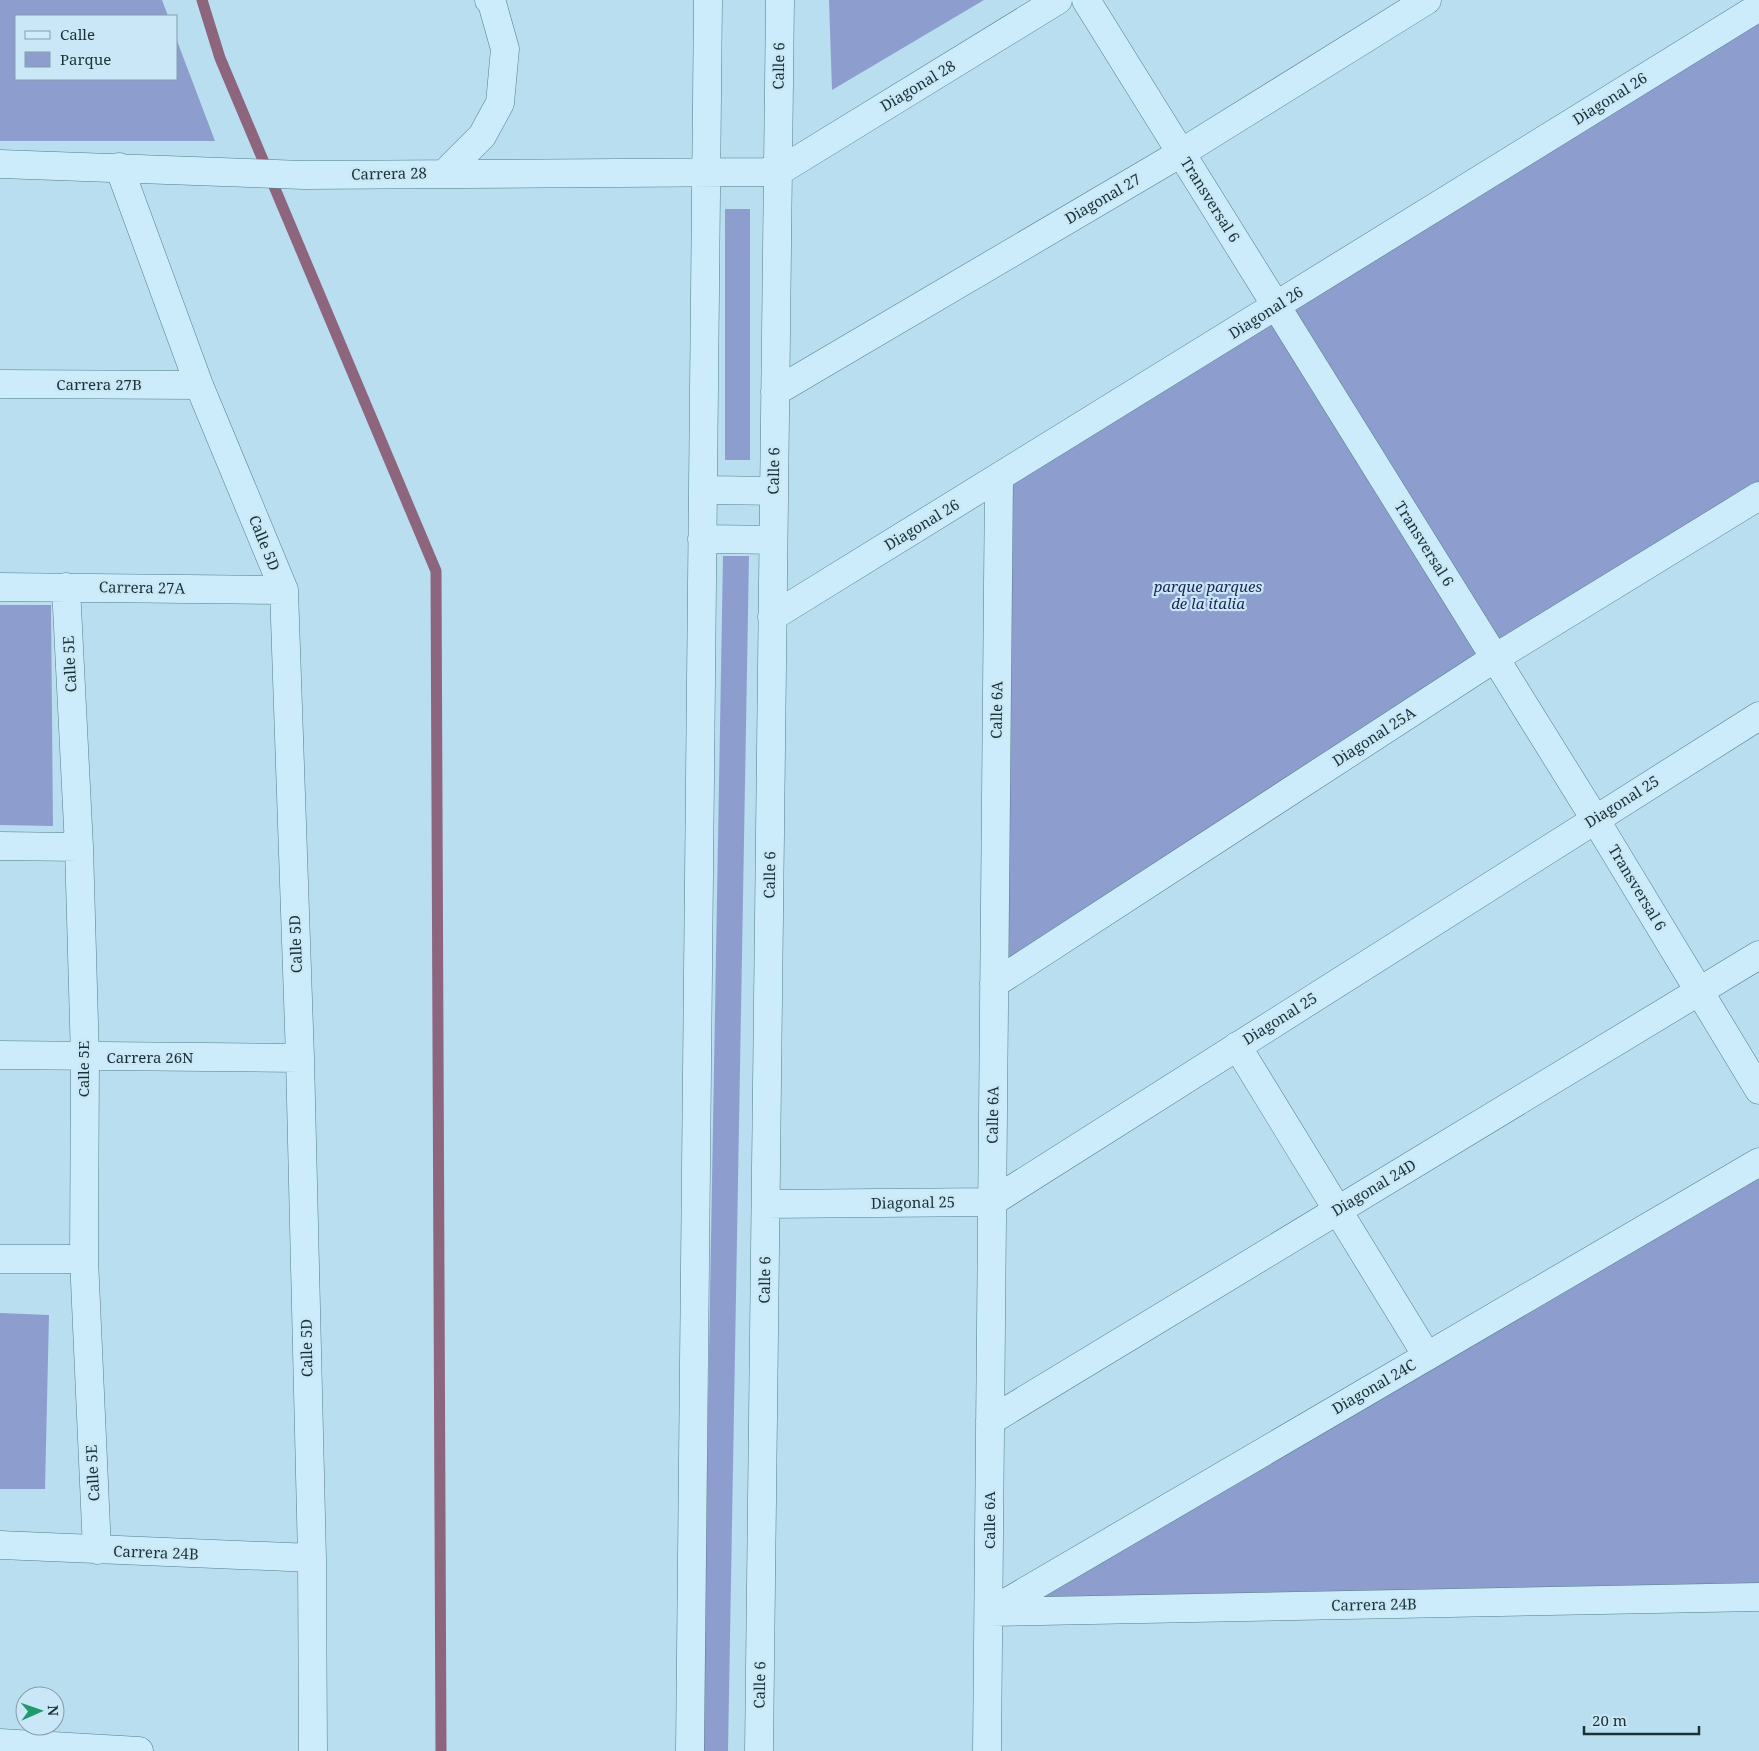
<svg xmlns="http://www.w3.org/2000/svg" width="1759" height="1751" viewBox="0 0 1759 1751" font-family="'Noto Serif',serif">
	<rect width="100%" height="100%" fill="#b9def0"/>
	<path fill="#8d9ece" d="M0 0H162L168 16H16V79H176V38L215 141H0Z
		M829 0H984L832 90Z
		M1759 7V496L994 984 999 478Z
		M725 209H750V460H725Z
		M723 556H749L728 1751H702Z
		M0 605H51L53 826 0 825Z
		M1759 1162V1597L990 1612Z
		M0 1313 49 1315 45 1489H0Z"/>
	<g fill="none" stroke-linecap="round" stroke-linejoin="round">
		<path stroke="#8d667e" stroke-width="11" d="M202 0 220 58 436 571 441 1751"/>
		<defs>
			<path id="pedestrian" d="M1237 1046 1427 1356"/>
			<path id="minor" d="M1086 0 1595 819 1759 1090
				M0 164 304 175 778 172 1058 0
				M119 167 199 385 284 590 300 1058 312 1558 313 1751
				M445 173 482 136 500 103 505 49 492 3 489 0
				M0 384 199 385
				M775 392 1181 153 1427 0
				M703 490 774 491
				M702 539 773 540
				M0 587 284 590
				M66 587 79 847 85 1058 84 1259 97 1550
				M772 617 1759 7
				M0 846 79 847
				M994 984 1495 658 1759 496
				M0 1055 300 1058
				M766 1204 992 1202 1759 716
				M0 1259H84
				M990 1421 1759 955
				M0 1545 312 1558
				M990 1612 1759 1162
				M991 1612 1759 1597
				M0 1743 139 1751
				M690 1751 708 0
				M759 1751 780 0
				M987 1751 999 478"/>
		</defs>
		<use href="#pedestrian" stroke="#537f87" stroke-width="29"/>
		<use href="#minor" stroke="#537f87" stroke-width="29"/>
		<use href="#pedestrian" stroke="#ccebfb" stroke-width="28"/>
		<use href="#minor" stroke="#ccebfb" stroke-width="28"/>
	</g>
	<g text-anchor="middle" stroke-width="4.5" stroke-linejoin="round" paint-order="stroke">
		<g font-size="15" fill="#193235" stroke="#c9e7f7">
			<text transform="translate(779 66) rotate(-89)" y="5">Calle 6</text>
			<text transform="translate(918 86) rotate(-31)" y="5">Diagonal 28</text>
			<text transform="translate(1610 99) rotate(-32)" y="5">Diagonal 26</text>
			<text transform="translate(389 174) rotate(-1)" y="5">Carrera 28</text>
			<text transform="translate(1103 199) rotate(-30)" y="5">Diagonal 27</text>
			<text transform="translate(1210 200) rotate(58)" y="5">Transversal 6</text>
			<text transform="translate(1266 313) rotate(-32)" y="5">Diagonal 26</text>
			<text x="99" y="390">Carrera 27B</text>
			<text transform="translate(774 471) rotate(-89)" y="5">Calle 6</text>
			<text transform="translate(922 525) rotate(-31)" y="5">Diagonal 26</text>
			<text transform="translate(264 543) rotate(68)" y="5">Calle 5D</text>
			<text transform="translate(1424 544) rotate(58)" y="5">Transversal 6</text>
			<text transform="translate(142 588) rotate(1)" y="5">Carrera 27A</text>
			<text transform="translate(70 664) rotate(-93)" y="5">Calle 5E</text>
			<text transform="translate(997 710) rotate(-89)" y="5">Calle 6A</text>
			<text transform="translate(1374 737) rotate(-33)" y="5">Diagonal 25A</text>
			<text transform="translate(1622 802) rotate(-32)" y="5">Diagonal 25</text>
			<text transform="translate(770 875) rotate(-89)" y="5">Calle 6</text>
			<text transform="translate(1637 888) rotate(59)" y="5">Transversal 6</text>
			<text transform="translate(296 944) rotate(-92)" y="5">Calle 5D</text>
			<text transform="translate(1280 1019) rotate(-32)" y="5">Diagonal 25</text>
			<text x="150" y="1063">Carrera 26N</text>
			<text transform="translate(84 1069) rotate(-90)" y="5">Calle 5E</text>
			<text transform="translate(993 1115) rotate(-89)" y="5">Calle 6A</text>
			<text transform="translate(1374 1188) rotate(-31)" y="5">Diagonal 24D</text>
			<text transform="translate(913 1203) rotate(-1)" y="5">Diagonal 25</text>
			<text transform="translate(765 1280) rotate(-89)" y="5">Calle 6</text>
			<text transform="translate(307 1348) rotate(-91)" y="5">Calle 5D</text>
			<text transform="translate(1374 1387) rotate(-30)" y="5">Diagonal 24C</text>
			<text transform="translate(93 1473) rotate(-93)" y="5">Calle 5E</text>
			<text transform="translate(990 1520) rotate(-90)" y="5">Calle 6A</text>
			<text transform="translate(156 1553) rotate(2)" y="5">Carrera 24B</text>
			<text transform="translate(1374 1605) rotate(-1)" y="5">Carrera 24B</text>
			<text transform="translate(760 1685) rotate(-89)" y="5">Calle 6</text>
		</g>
		<g font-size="15" font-style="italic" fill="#1f2552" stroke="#c9e7f7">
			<text x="1208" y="592">parque parques<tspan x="1208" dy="17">de la italia</tspan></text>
		</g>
	</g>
	<rect x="15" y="15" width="162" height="65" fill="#c9e7f7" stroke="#839fa9"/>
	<rect x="25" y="31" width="25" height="8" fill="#ccebfb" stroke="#839fa9"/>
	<text x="60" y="40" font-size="15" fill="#193235">Calle</text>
	<rect x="25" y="52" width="25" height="15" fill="#8d9ece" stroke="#839fa9"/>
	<text x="60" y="65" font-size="15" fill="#193235">Parque</text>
	<g transform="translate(40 1711) rotate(88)"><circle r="24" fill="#c9e7f7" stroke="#839fa9"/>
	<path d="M0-4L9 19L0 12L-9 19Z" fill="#20996b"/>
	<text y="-8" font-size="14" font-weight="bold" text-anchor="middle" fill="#193235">N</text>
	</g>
	<path d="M1584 1726v8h115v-8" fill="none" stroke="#193235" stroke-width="2.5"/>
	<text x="1592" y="1726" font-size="15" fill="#193235" stroke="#c9e7f7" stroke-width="4" paint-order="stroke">20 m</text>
</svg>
